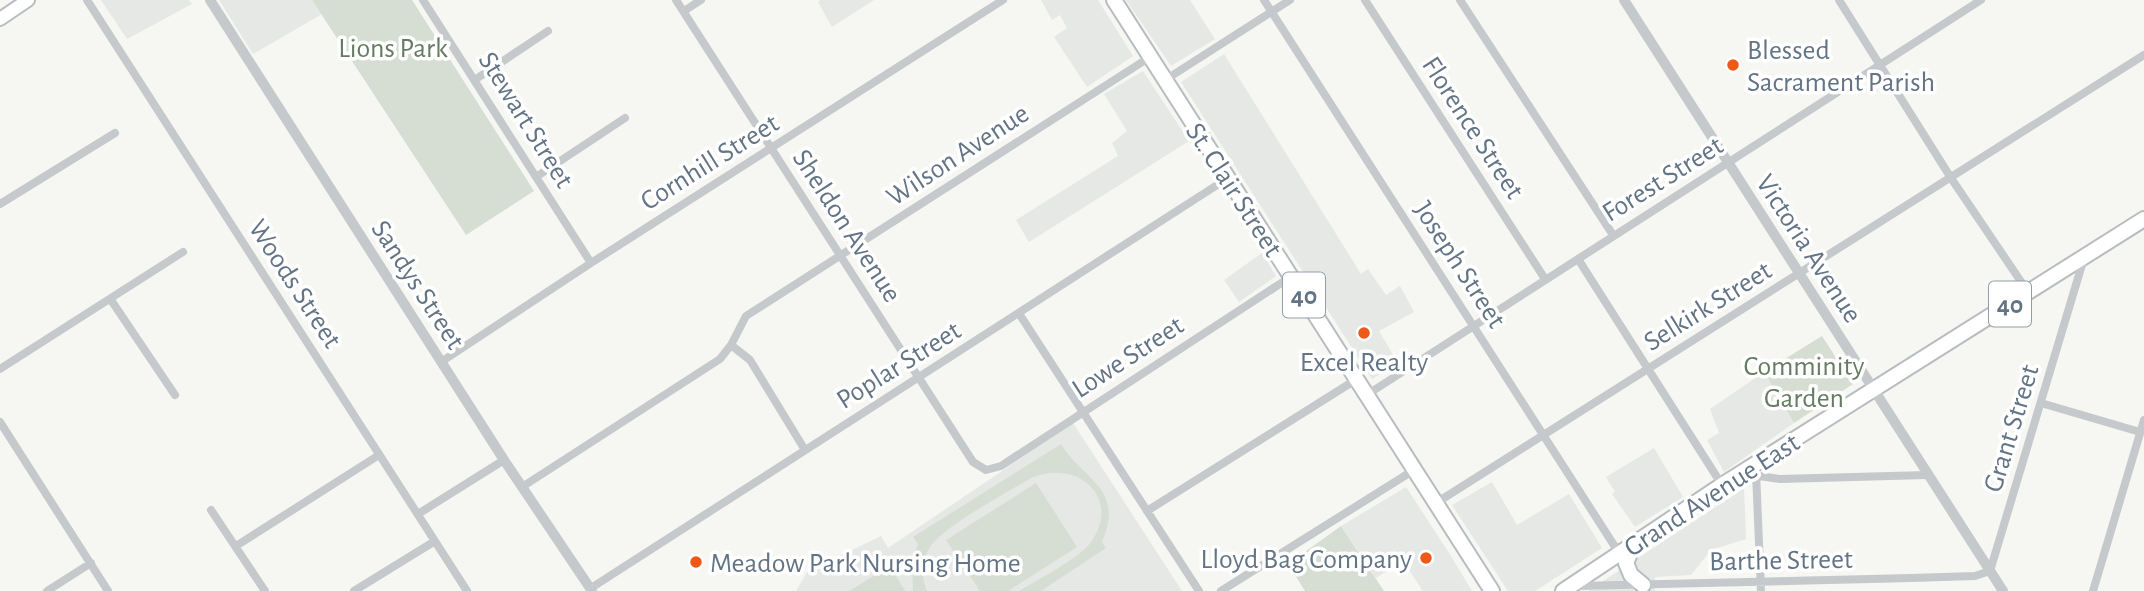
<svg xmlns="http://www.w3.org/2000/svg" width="2144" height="591" viewBox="0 0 2144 591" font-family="'Alegreya Sans',sans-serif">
	<rect width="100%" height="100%" fill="#f6f6f2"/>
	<path fill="#e6e8e5" d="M101 0H189L192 4 127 39Z
		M219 0H312L322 14 253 54Z
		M821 0H874L832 27 818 2Z
		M1041 0H1098L1133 56 1087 87 1054 37 1067 28 1060 15 1052 20Z
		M1126 0H1190L1215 39 1171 66Z
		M1224 54 1361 274 1368 269 1386 295 1400 286 1414 312 1379 331 1398 363 1372 379 1181 82Z
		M1143 71 1189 141 1029 242 1016 220 1118 156 1112 143 1127 131 1104 94Z
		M1262 253 1276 276 1239 302 1224 280Z
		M1764 372 1794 423 1724 472 1707 440 1719 433 1710 409Z
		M1073 423 1182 591H796L807 572 881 536 888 548Z
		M1654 448 1683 497 1635 527 1612 494 1615 492 1606 477Z
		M1492 482 1517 525 1569 494 1602 548 1535 591H1508L1452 505Z
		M1406 487 1451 556 1472 591H1423L1403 561 1376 578 1341 526Z
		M1744 488 1746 539 1711 550 1691 575 1655 577V591H1588Z"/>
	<path fill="#d6ded3" d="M312 0H412L534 191 466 235Z
		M1822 336 1853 384 1794 423 1764 372Z
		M1061 444C1084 481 1125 488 1102 542L1106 548 1041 591H1019C1038 579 1079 559 1091 542 1122 498 1078 458 1031 478 1008 492 940 528 929 549 921 563 921 577 927 591H913L912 559 918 544 913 537Z
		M1036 483 1077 547 1008 591H980L946 540Z
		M1341 526 1384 591H1305L1288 564Z
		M890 566 905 591H849Z"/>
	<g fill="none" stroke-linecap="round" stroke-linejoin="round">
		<defs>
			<path id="secondary" d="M0 19 28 0"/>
			<path id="primary" d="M1114 0 1492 591
				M1635 542 1626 563 1631 575 1643 585
				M1563 591 1722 485 2144 219"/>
		</defs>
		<use href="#secondary" stroke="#b7bcc1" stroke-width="16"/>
		<use href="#primary" stroke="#b8bcc0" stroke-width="18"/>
		<path stroke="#c5c9cc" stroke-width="8" d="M87 0 467 591
			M423 0 591 263
			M676 0 973 462 986 470 1001 466 1292 276
			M1264 0 1619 553
			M1365 0 1545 279
			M1460 0 1613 235
			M1839 0 1951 178 2028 292
			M684 11 701 0
			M476 79 548 31
			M1165 80 1290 0
			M536 177 625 118
			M0 204 115 133
			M1578 259 1722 485
			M111 300 175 395
			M1020 315 1199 591
			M731 345 750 360 805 450
			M441 362 591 263 1003 0
			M0 369 183 252
			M1368 394 1981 0
			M2041 403 2140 432
			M0 422 108 591
			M1756 472 1761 591
			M1759 476 1780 479 1927 475
			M522 487 720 359 731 345 746 316 1150 57
			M1436 503 2144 55
			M211 510 265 591
			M1147 511 1357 379
			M418 514 504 460
			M236 546 379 455
			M1576 586 1911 578 1975 576 1990 571 2084 258
			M591 588 1228 178
			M47 591 91 563
			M354 591 435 541
			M1221 591 1414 470
			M2093 591 2144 420"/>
		<path stroke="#c5c9cc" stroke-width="10" d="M210 0 504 460 592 591
			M1624 0 2003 591"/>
		<use href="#secondary" stroke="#fff" stroke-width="12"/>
		<use href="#primary" stroke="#fff" stroke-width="14"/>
	</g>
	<g fill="#ee591a" stroke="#fff" stroke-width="2.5">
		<circle cx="1733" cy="65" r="7"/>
		<circle cx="1364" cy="333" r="7"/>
		<circle cx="1426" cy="558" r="7"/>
		<circle cx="696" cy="562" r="7"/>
	</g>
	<g text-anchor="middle" stroke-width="7" stroke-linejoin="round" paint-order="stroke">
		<g fill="#fff" stroke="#929eaa" stroke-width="2">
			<rect x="1283" y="272.5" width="42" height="45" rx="5"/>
			<rect x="1989" y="281.5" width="42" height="45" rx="5"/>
		</g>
		<g font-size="26" font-weight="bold" fill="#637485">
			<text x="1304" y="304">40</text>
			<text x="2010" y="313">40</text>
		</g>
		<g font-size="28" fill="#667c62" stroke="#fff">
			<text x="393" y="57">Lions Park</text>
			<text x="1804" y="375">Comminity<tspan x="1804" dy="32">Garden</tspan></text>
		</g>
		<g font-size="28" fill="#637485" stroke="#fff" text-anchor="start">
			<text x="1747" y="59">Blessed<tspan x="1747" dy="32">Sacrament Parish</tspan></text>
			<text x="1364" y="371" text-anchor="middle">Excel Realty</text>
			<text x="1412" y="568" text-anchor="end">Lloyd Bag Company</text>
			<text x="710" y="572">Meadow Park Nursing Home</text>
		</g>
		<g font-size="28" fill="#637485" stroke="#fff">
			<text transform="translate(527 119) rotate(58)" y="10">Stewart Street</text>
			<text transform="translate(1474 127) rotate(57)" y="10">Florence Street</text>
			<text transform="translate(957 154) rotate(-33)" y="10">Wilson Avenue</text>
			<text transform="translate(709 161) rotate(-32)" y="10">Cornhill Street</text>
			<text transform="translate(1662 178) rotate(-32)" y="10">Forest Street</text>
			<text transform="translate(1235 189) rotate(57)" y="10">St. Clair Street</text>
			<text transform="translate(848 225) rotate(57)" y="10">Sheldon Avenue</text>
			<text transform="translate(1810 248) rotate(57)" y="10">Victoria Avenue</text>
			<text transform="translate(1461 264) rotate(57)" y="10">Joseph Street</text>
			<text transform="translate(296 283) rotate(57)" y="10">Woods Street</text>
			<text transform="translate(419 284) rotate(57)" y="10">Sandys Street</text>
			<text transform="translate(1707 305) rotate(-32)" y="10">Selkirk Street</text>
			<text transform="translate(1127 356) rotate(-33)" y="10">Lowe Street</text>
			<text transform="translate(898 364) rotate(-32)" y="10">Poplar Street</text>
			<text transform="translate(2010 428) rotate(-73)" y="10">Grant Street</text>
			<text transform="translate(1711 494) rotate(-33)" y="10">Grand Avenue East</text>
			<text transform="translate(1781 559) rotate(-1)" y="10">Barthe Street</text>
		</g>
	</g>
</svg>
